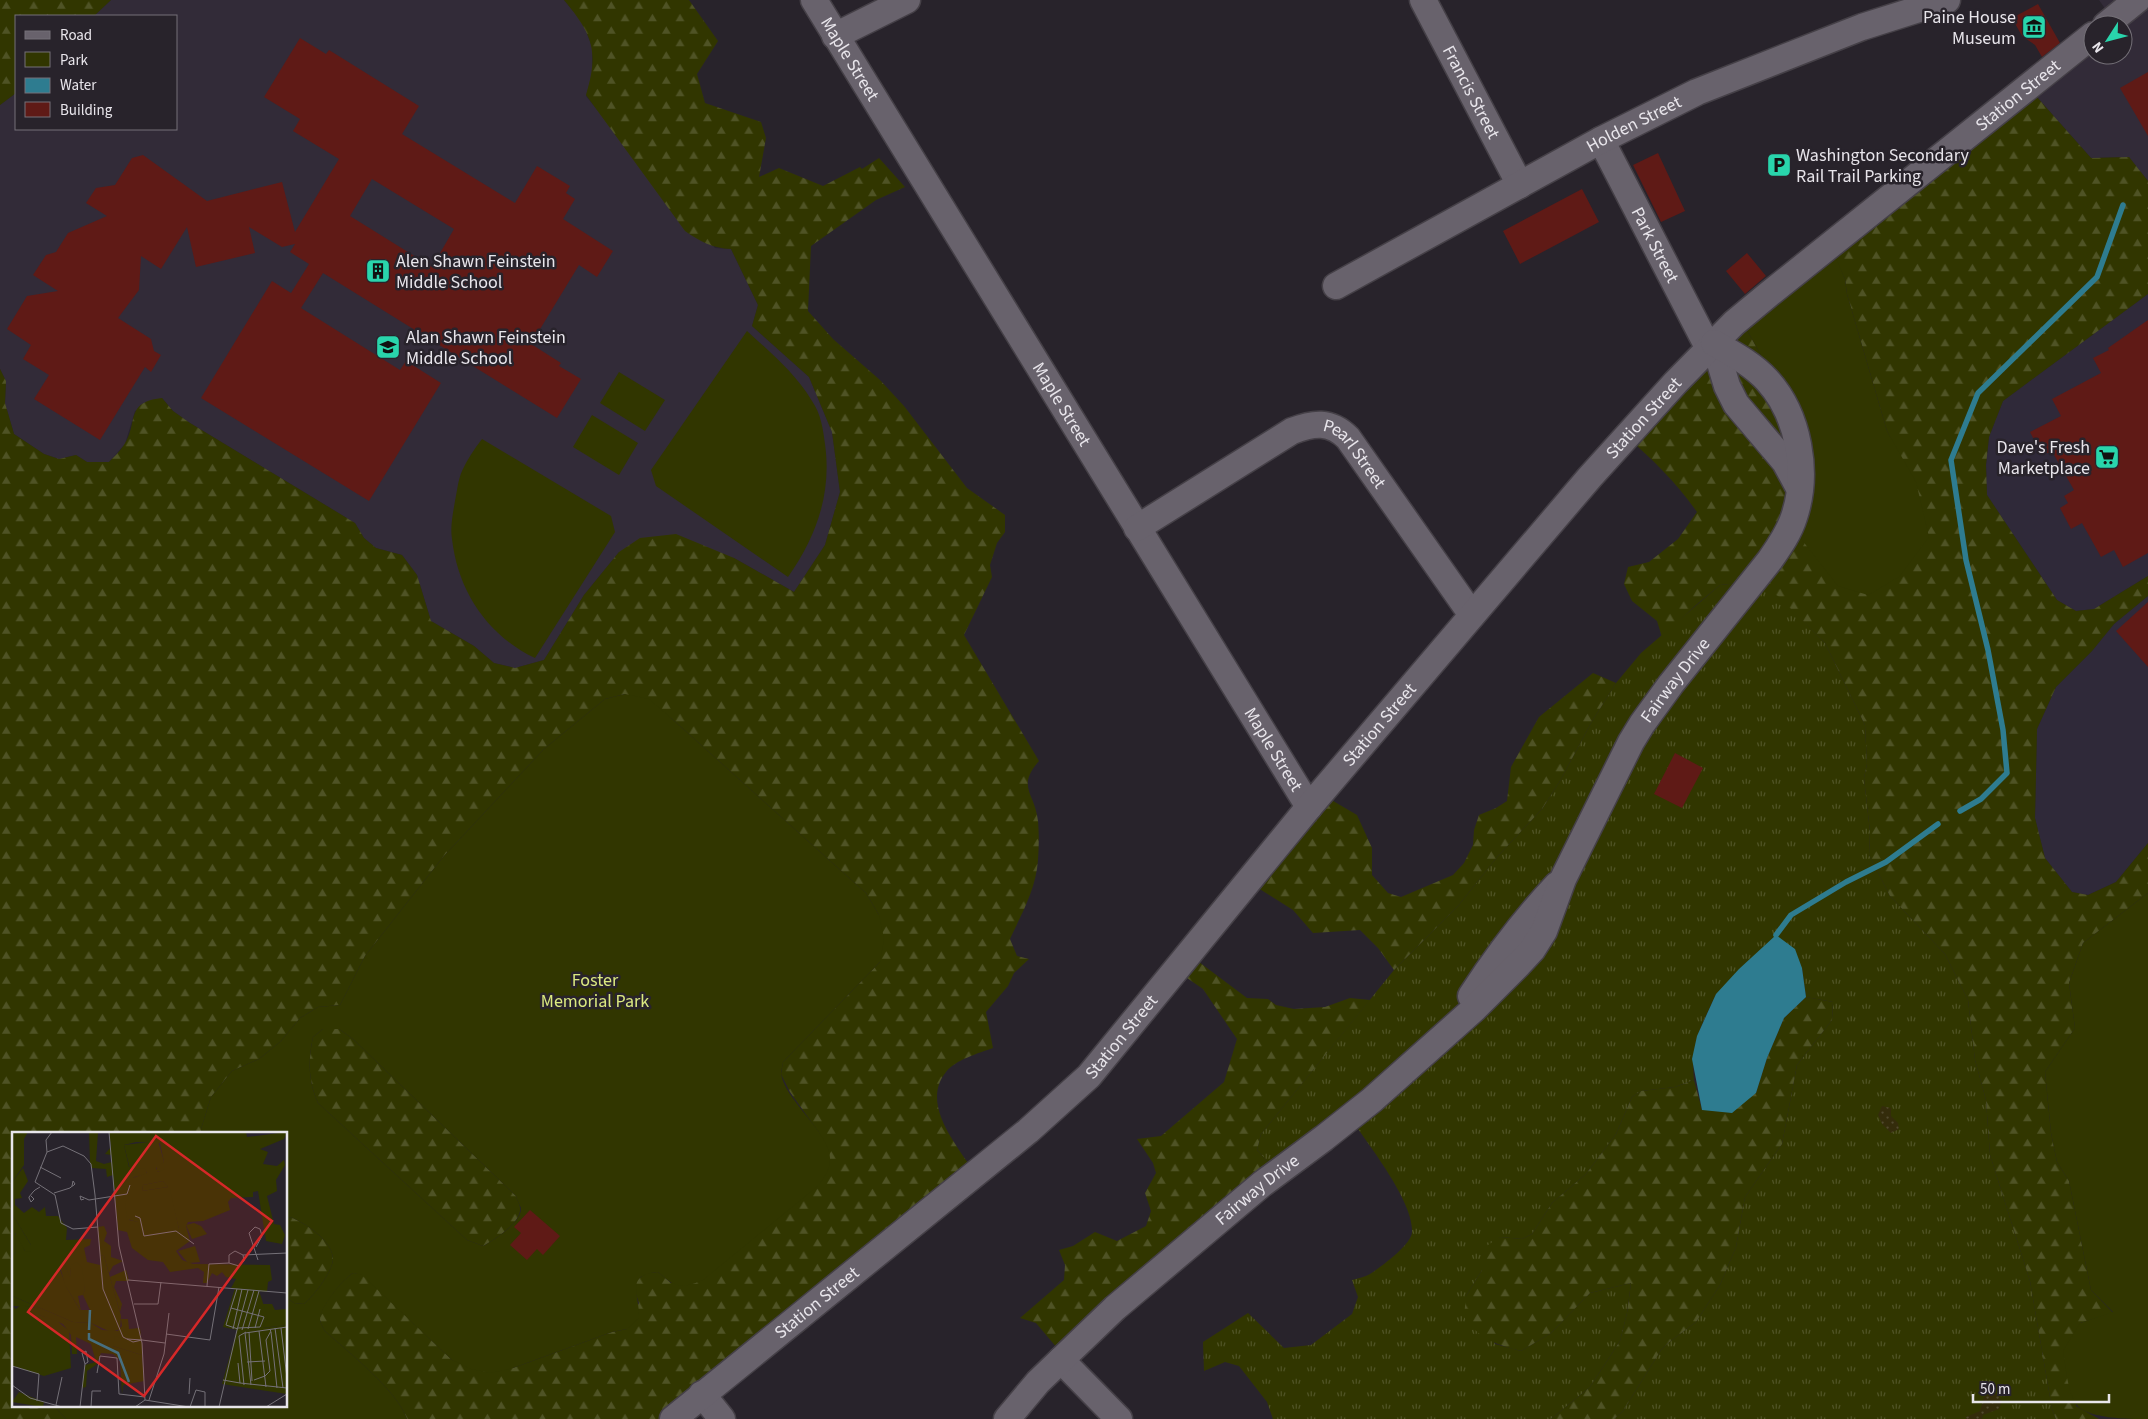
<svg xmlns="http://www.w3.org/2000/svg" width="2148" height="1419" viewBox="0 0 2148 1419" font-family="'Source Sans 3',sans-serif">
	<defs>
		<pattern id="grass-tufts" width="24" height="20" patternUnits="userSpaceOnUse" patternTransform="scale(1.25)"><rect width="24" height="20" fill="#313600"/><path d="M3 7l-1-3M5 7V3M7 7l1-3M15 17l-1-3M17 17v-4M19 17l1-3" fill="none" stroke="#4f5325"/></pattern>
		<pattern id="forest-firs" width="22" height="20" patternUnits="userSpaceOnUse" patternTransform="scale(1.25)"><rect width="22" height="20" fill="#313600"/><path d="M5 1l3.5 6h-7zM16 11l3.5 6h-7z" fill="#4f5325"/></pattern>
		<pattern id="sand-dots" width="8" height="8" patternUnits="userSpaceOnUse" patternTransform="scale(1.25)"><rect width="8" height="8" fill="#342c0b"/><path d="M2 2h.1M6 6h.1" fill="none" stroke="#514a2f" stroke-width="1.8" stroke-linecap="round"/></pattern>
	</defs>
	<rect width="100%" height="100%" fill="#28232b"/>
	<path fill="#2f2939" d="M2148 294V576L2094 609 2076 611 2057 600 1987 495 1986 465 1989 437 2003 401Z
		M2148 596V843L2116 882 2088 895 2072 892 2045 858 2035 818 2037 729 2056 687 2092 651 2114 624Z"/>
	<path fill="#322b38" d="M111 0H564L583 23 592 47V75L586 96 610 126 715 248 731 249 758 305 752 326 809 377 832 432 840 492 825 545 794 592 734 558 619 552 584 595 544 660 515 668 494 663 474 646 431 621 417 575 402 555 376 548 364 538 355 523 190 423 173 411 162 398 135 411 125 444 109 462H87L76 455 59 459 44 454 14 434 5 403 6 381 0 369V105L16 93V129H176V16H94Z
		M2099 0H2148V181L2129 157 2091 158 2028 87 2093 36V55H2123V25L2113 20Z"/>
	<path fill="url(#grass-tufts)" d="M1749 582 1778 595 1825 643 1865 725 1867 764 1864 778 1870 832 1869 855 1890 896 1945 954 1968 1000 1975 1060 1986 1100 1990 1155 2030 1281 2052 1409 2056 1419H1614L1623 1411 1661 1350 1668 1343 1696 1322 1720 1285 1736 1247 1745 1197 1782 1144 1797 1065 1832 1020 1833 1002 1806 997 1802 968 1716 994C1701 1027 1690 1043 1694 1080L1675 1087 1641 1091 1632 1097 1616 1134 1586 1174 1552 1203 1532 1234 1522 1239 1500 1237 1482 1255V1270L1466 1296 1495 1344 1521 1351 1551 1333 1590 1293 1631 1283 1627 1313 1620 1341 1590 1387 1551 1419H1273L1267 1402 1239 1366 1225 1362 1204 1371 1203 1342 1248 1313 1284 1348 1311 1345 1352 1314 1358 1297 1352 1280C1358 1278 1365 1277 1370 1274 1381 1267 1412 1244 1412 1232 1414 1202 1368 1144 1351 1119L1277 1172 1257 1150 1261 1134 1394 970 1458 906 1498 856 1542 809 1560 781 1591 723 1616 683 1641 653 1720 585Z"/>
	<path fill="url(#forest-firs)" d="M0 0H111L94 16H16V93L0 105Z
		M564 0H689L718 41 697 74 705 103 761 122 766 138 759 177 779 168 823 186 860 167 862 169 879 158 905 187 876 200 811 246 808 311 833 339 880 380 904 406 967 488 1005 515V532L997 543 990 565 992 577 964 635 1039 761C1016 787 1035 793 1038 821 1039 833 1039 847 1038 860 1036 889 1022 913 1010 939L1017 956 1029 959 1014 973 1008 986 986 1012 993 1048C979 1053 955 1060 946 1072 920 1104 957 1145 974 1172L674 1419H407C397 1390 349 1353 325 1331 323 1328 321 1324 320 1320 318 1308 343 1279 353 1273L362 1274 452 1360 513 1368 612 1332 627 1329 639 1303 635 1291 636 1281 646 1273 658 1272 671 1283 820 1134 790 1092 781 1074 783 1062 880 962 879 915 866 893 671 718 625 694 605 699 544 749 443 857 365 956 340 1005 318 1007 300 1018 281 1041 259 1059 232 1071 211 1097 201 1129 202 1133H14V1405H53L66 1419H0V369L6 381 5 403 14 434 44 454 59 459 76 455 87 462H109C114 457 120 451 124 445 139 423 124 402 162 398L173 411 190 423 355 523 364 538 376 548 402 555 417 575 431 621 474 646 494 663 515 668 544 660 584 595 619 552 640 538 676 534 734 558 794 592 825 545 840 492 832 432 809 377 752 326 758 305 731 249C712 248 701 242 685 231L586 95C599 51 593 35 564 0Z
		M2028 87 2091 158 2129 157 2148 181V294L2003 401 1989 437 1986 465 1987 495 2057 600 2076 611 2094 609 2148 576V596L2114 624 2092 651 2056 687 2037 729 2035 818 2045 858 2072 892 2088 895 2116 882 2148 843V893L2083 943 2069 983 2075 1028 2045 1072 2051 1133 2057 1162 2069 1181 2091 1290 2113 1313 2080 1323 2076 1406 2099 1419H2056L2052 1409 2030 1281 1990 1155 1986 1100 1975 1060 1968 1000 1945 954 1890 896 1869 855 1870 832 1864 778 1867 764 1865 725 1825 643 1778 596 1749 582 1720 585 1696 605 1662 637 1657 621 1632 601 1624 584 1628 567 1649 562 1678 539 1697 512C1676 482 1653 460 1626 436L1741 319 1798 423 1895 447 1887 431 1847 294 1845 279 1835 258 1801 267Z
		M1593 673 1616 683 1591 723 1560 781 1542 809 1498 856 1458 906 1394 970 1378 948 1360 930 1313 933 1293 910 1250 883 1323 795 1357 815 1372 848V875L1388 893 1401 897 1453 875 1464 863 1473 845 1474 830 1479 815 1496 808 1507 801 1511 767 1539 717Z
		M1191 956 1247 998 1268 999 1276 1005 1294 1009 1325 1007 1350 998 1370 1000 1261 1134 1257 1150 1277 1172 1063 1355 1036 1323 1020 1318 1064 1280 1065 1265 1059 1250 1073 1246 1095 1232 1117 1241 1146 1226 1151 1211 1145 1193 1156 1173 1153 1163 1137 1139 1161 1136 1224 1082 1237 1039 1203 989 1174 969Z
		M1806 997 1833 1002 1832 1020 1797 1065 1782 1144 1745 1197 1736 1247 1720 1285 1696 1322 1668 1343 1661 1350 1623 1411 1614 1419H1551L1590 1387 1620 1341 1627 1313 1631 1283 1590 1293 1551 1333 1521 1351C1497 1345 1478 1338 1464 1317L1466 1296 1482 1270V1255L1485 1247 1500 1237 1522 1239 1532 1234 1552 1203 1586 1174 1616 1134 1632 1097 1641 1091 1675 1087 1694 1080 1702 1110 1756 1093 1767 1058 1784 1018Z
		M323 1029H339L353 1039 516 1196C517 1200 520 1204 520 1208 522 1222 494 1240 483 1246L467 1240 318 1103C308 1080 308 1061 313 1037Z
		M290 1217C304 1222 333 1241 333 1259 333 1271 313 1297 304 1304L294 1303 286 1297V1219Z"/>
	<path fill="url(#sand-dots)" d="M1882 1106 1891 1108V1116L1898 1123 1899 1129 1891 1133 1882 1124 1878 1115Z
		M1990 1394H1997L2002 1401 1999 1409 1983 1415 1982 1419H1966V1417L1980 1411 1984 1397Z"/>
	<path fill="#313600" fill-rule="evenodd" d="M1836 258 1845 279 1847 294 1887 431 1916 482 1929 537 1899 577 1868 595 1838 586 1791 526 1798 423 1741 319 1801 267Z
		M747 331C770 352 796 374 812 401 821 414 823 429 825 444 832 494 816 537 788 577L656 486 651 470Z
		M619 372 665 400 645 431 600 403Z
		M592 415 638 443 619 475 573 447Z
		M482 439 611 516 615 532 535 658C487 635 458 591 452 539 450 527 453 513 455 501 457 492 458 480 462 471 467 460 474 449 482 439Z
		M625 694 649 699 671 718 866 893 879 915 884 939 880 962 783 1062C783 1065 781 1070 781 1073 784 1100 832 1134 830 1160 830 1170 824 1177 819 1185L703 1280C681 1289 676 1288 658 1272 624 1275 640 1295 639 1318L627 1329 612 1332 513 1368 491 1373 471 1369 452 1360 362 1275 353 1273C343 1279 319 1308 320 1320 321 1324 323 1328 325 1331 349 1353 397 1390 407 1419H66L53 1405H286V1297L294 1303 304 1304C313 1297 333 1271 333 1259 333 1241 304 1222 290 1217L286 1219V1133H202L201 1129 211 1097 232 1071 259 1059 281 1041 300 1018 318 1007 340 1005 365 956 443 857 544 749 605 699ZM323 1029H339L353 1039 516 1196C517 1200 520 1205 521 1208 522 1222 494 1240 483 1246L467 1240 318 1103C308 1080 308 1061 313 1037Z
		M2148 893V1419C2128 1419 2087 1419 2076 1404 2067 1390 2066 1367 2063 1351L2080 1323 2113 1312 2091 1290 2069 1181 2057 1162 2051 1133 2045 1072 2075 1028 2069 983 2083 943Z"/>
	<path fill="#2e7c90" d="M1776 935 1795 949 1802 968 1806 997 1784 1018 1767 1058 1756 1093 1732 1113 1702 1110 1692 1059 1697 1036 1716 994 1739 969Z"/>
	<g fill="none" stroke-linecap="round" stroke-linejoin="round">
		<path stroke="#2e7c90" stroke-width="5.5" d="M1960 811 1981 799 2007 773 2003 730 1988 650 1966 560 1951 460 1978 393 2097 277 2123 205
			M1776 935 1791 915 1846 882 1886 862 1938 824"/>
	</g>
	<path fill="#5f1a16" fill-rule="evenodd" d="M2038 4 2060 43 2042 57 2035 45 2022 36 2012 18Z
		M300 38 326 54 329 50 419 106 402 134 515 203 537 166 570 186 566 193 575 199 563 219 613 251 597 277 579 265 531 344 561 363 559 366 581 379 557 418 323 273 301 308 400 370 406 361 441 383 369 501 201 398 272 281 291 293 309 264 290 252 295 244 282 247 249 227 255 253 196 267 187 227 161 269 141 256 139 290 118 318 151 339 154 351 161 355 151 372 145 367 100 440 34 399 49 375 23 359 31 345 7 329 27 296 58 291 33 275 46 255 56 252 68 233 107 216 86 203 96 188 115 185 132 158 143 155 207 201 282 182 295 232 339 159 293 131 300 119 264 97ZM372 179 454 229 432 267 350 216Z
		M2148 72V136L2120 88Z
		M1658 153 1685 211 1661 222 1633 165Z
		M1582 189 1599 222 1520 264 1503 231Z
		M1747 253 1766 276 1745 294 1726 271Z
		M2148 320V553L2123 567 2114 550 2101 557 2082 523 2071 529 2060 508 2068 503 2064 496 2074 490 2053 453H2041L2030 432 2061 416 2052 399 2101 373 2093 358 2109 350 2108 348Z
		M2148 602V667L2116 631Z
		M1675 753 1703 768 1682 808 1654 794Z
		M530 1210 560 1236 543 1255 537 1249 527 1260 510 1245 521 1233 514 1227Z"/>
	<g fill="none" stroke-linecap="round" stroke-linejoin="round">
		<defs>
			<g id="minor">
				<path id="s1" d="M814 0 1309 807"/>
				<path id="s2" d="M1423 0 1520 185"/>
				<path d="M2106 25 2137 0"/>
				<path d="M835 36 907 0"/>
				<path id="s3" d="M1601 140 1709 349"/>
				<path id="s4" d="M1336 286 1601 140 1697 92 1862 27 1947 0"/>
				<path d="M1714 343 1727 386 1736 404 1785 462 1798 486"/>
				<path id="s5" d="M1137 528 1292 431C1313 423 1330 420 1348 438L1472 615"/>
				<path d="M1471 996C1497 956 1524 920 1557 885"/>
				<path d="M1061 1360 1119 1419"/>
				<path d="M702 1394 722 1419"/>
				<path id="s6" d="M673 1419 1028 1131 1089 1076 1309 807 1590 477 1676 382 1734 323 1769 294 2093 35"/>
				<path id="s7" d="M1007 1419 1038 1382 1115 1308 1262 1184 1324 1138 1372 1100 1474 1009 1519 964 1532 950 1544 931 1563 879 1631 742 1642 724 1671 684 1770 560C1779 547 1789 533 1794 517 1809 473 1799 415 1767 380 1752 364 1733 354 1714 343"/>
			</g>
		</defs>
		<use href="#minor" stroke="#454047" stroke-width="29"/>
		<use href="#minor" stroke="#68626c" stroke-width="26"/>
	</g>
	<defs>
		<symbol id="museum-square" viewBox="-11 -11 22 22"><rect x="-9" y="-9" width="18" height="18" rx="4" fill="#29d5ac" stroke="#28232b"/><path d="M0-6L6-3V-2H-6V-3ZM-5-1h2V3h-2ZM-1-1h2V3h-2ZM3-1h2V3H3ZM-6 4H6V6H-6Z" fill="#111"/></symbol>
		<symbol id="parking-square" viewBox="-11 -11 22 22"><rect x="-9" y="-9" width="18" height="18" rx="4" fill="#29d5ac" stroke="#28232b"/><path d="M-3.5-5.5H1a3.5 3.5 0 0 1 0 7H-1V5.5H-3.5ZM-1-3.4V-.6H.8a1.4 1.4 0 0 0 0-2.8Z" fill="#111"/></symbol>
		<symbol id="building-square" viewBox="-11 -11 22 22"><rect x="-9" y="-9" width="18" height="18" rx="4" fill="#29d5ac" stroke="#28232b"/><path d="M-4-6H4V6H1V3H-1V6H-4ZM-2.5-4.3h1.7v1.8h-1.7ZM.8-4.3h1.7v1.8H.8ZM-2.5-1h1.7V.8h-1.7ZM.8-1h1.7V.8H.8Z" fill="#111"/></symbol>
		<symbol id="school-square" viewBox="-11 -11 22 22"><rect x="-9" y="-9" width="18" height="18" rx="4" fill="#29d5ac" stroke="#28232b"/><path d="M0-5L7-2L0 1L-7-2ZM-4 1L0 2.5L4 1V4Q0 6-4 4Z" fill="#111"/></symbol>
		<symbol id="supermarket-square" viewBox="-11 -11 22 22"><rect x="-9" y="-9" width="18" height="18" rx="4" fill="#29d5ac" stroke="#28232b"/><path d="M-6-5.5h2.5l.6 2H6L4.5 2H-2.5L-4.4-4H-6ZM-1.5 3.2a1.3 1.3 0 1 0 .1 0ZM3 3.2a1.3 1.3 0 1 0 .1 0Z" fill="#111"/></symbol>
	</defs>
	<g fill-rule="evenodd">
		<use href="#museum-square" x="2020" y="13" width="28" height="28"/>
		<use href="#parking-square" x="1765" y="151" width="28" height="28"/>
		<use href="#building-square" x="364" y="257" width="28" height="28"/>
		<use href="#school-square" x="374" y="333" width="28" height="28"/>
		<use href="#supermarket-square" x="2093" y="443" width="28" height="28"/>
	</g>
	<g text-anchor="middle" stroke-width="5" stroke-linejoin="round" paint-order="stroke">
		<g font-size="18" fill="#e8e5eb" stroke="#28232b" text-anchor="start">
			<text x="2016" y="23" text-anchor="end">Paine House<tspan x="2016" dy="21">Museum</tspan></text>
			<text x="1796" y="161">Washington Secondary<tspan x="1796" dy="21">Rail Trail Parking</tspan></text>
			<text x="396" y="267">Alen Shawn Feinstein<tspan x="396" dy="21">Middle School</tspan></text>
			<text x="406" y="343">Alan Shawn Feinstein<tspan x="406" dy="21">Middle School</tspan></text>
			<text x="2090" y="453" text-anchor="end">Dave's Fresh<tspan x="2090" dy="21">Marketplace</tspan></text>
		</g>
		<g font-size="18" fill="#e8e5eb" stroke="#28232b">
			<text dy="6" stroke="none"><textPath href="#s1" startOffset="69">Maple Street</textPath></text>
			<text dy="6" stroke="none"><textPath href="#s2" startOffset="104">Francis Street</textPath></text>
			<text dy="6" stroke="none"><textPath href="#s6" startOffset="1895">Station Street</textPath></text>
			<text dy="6" stroke="none"><textPath href="#s4" startOffset="339">Holden Street</textPath></text>
			<text dy="6" stroke="none"><textPath href="#s3" startOffset="118">Park Street</textPath></text>
			<text dy="6" stroke="none"><textPath href="#s1" startOffset="474">Maple Street</textPath></text>
			<text dy="6" stroke="none"><textPath href="#s6" startOffset="1400">Station Street</textPath></text>
			<text dy="6" stroke="none"><textPath href="#s5" startOffset="259">Pearl Street</textPath></text>
			<text dy="6" stroke="none"><textPath href="#s7" startOffset="1012">Fairway Drive</textPath></text>
			<text dy="6" stroke="none"><textPath href="#s6" startOffset="995">Station Street</textPath></text>
			<text dy="6" stroke="none"><textPath href="#s1" startOffset="879">Maple Street</textPath></text>
			<text dy="6" stroke="none"><textPath href="#s6" startOffset="590">Station Street</textPath></text>
			<text dy="6" stroke="none"><textPath href="#s7" startOffset="340">Fairway Drive</textPath></text>
			<text dy="6" stroke="none"><textPath href="#s6" startOffset="185">Station Street</textPath></text>
		</g>
		<g font-size="18" fill="#dbe980" stroke="#28232b">
			<text x="595" y="986">Foster<tspan x="595" dy="21">Memorial Park</tspan></text>
		</g>
	</g>
	<g transform="translate(12 1132)">
		<rect width="275" height="275" fill="#28232b"/>
		<path d="M11 36 16 49 8 61 10 66 3 67V73L12 81 20 75 27 80 33 75 34 84H46L55 96 54 108 79 107 78 113 72 116 75 130 88 133V123L92 124 109 184 108 197 99 200 79 191 61 190 0 164V124L4 120 2 103 6 102 13 119 19 113 0 82V50ZM52 131 58 146 59 136 68 139 73 157 71 163 78 178H68L55 156 48 138Z" fill="#313600" fill-rule="evenodd"/>
		<path d="M0 0H16L12 7V33L0 50ZM77 0 86 1 84 29 92 32 100 30 99 23 93 22 99 15 97 0H234L235 5 275 0 272 7 248 17 256 20 251 32 265 34 272 28 273 33 264 48 265 59 255 64 262 92 268 93 273 103 270 112 254 109 246 59 241 60V65L219 66 216 70 218 78 191 89 176 90 174 94 178 109 164 119 170 128 181 132 258 133 260 148 256 150 255 160 219 156 224 147 214 145 210 140 205 144 200 141 195 151H191L192 140 186 136 158 140 151 130 136 128 120 116 115 100 106 98 101 43 95 45 94 37 80 36 78 30ZM124 10 148 11 152 30 145 34V39L158 44 157 57 167 97 129 103 127 90 117 88V64L122 45 135 42 133 36 117 35 112 13ZM151 49 156 55 130 59 131 53ZM0 82 19 113V120L13 119 3 101 4 120 0 124ZM92 94 95 101 92 109 99 114V125L111 129 101 134 97 141 92 124 88 123 86 95ZM65 130 70 136 73 157 71 163 66 164 69 179 53 153 48 134 52 131 58 145 59 133ZM114 138 117 149H104L102 155 110 172 108 180 98 145ZM0 164 61 190 79 191 90 198 106 199 110 194 109 187H116L117 197 128 196 130 212 118 210 101 214 130 223 132 249 111 253 110 262 108 228 101 222 89 221 84 233 75 239 74 255 70 256 73 233 84 230 79 212 64 205 65 222H60L59 203 51 192 27 183 22 175 0 174ZM250 172H260L263 178 274 177 275 193 250 196ZM7 260 32 270 31 275 0 270Z" fill="#313600" fill-rule="evenodd"/>
		<path d="M223 156 247 159 256 186 251 196 275 193V262L210 252 225 198 211 195Z" fill="#313600"/>
		<path d="M146 9 152 30 144 36 146 40 153 37 158 41V57L167 97 164 100 133 106 129 103 126 90 115 87 113 70 117 66 114 61 118 47 135 41 132 36 118 37 112 13ZM151 49 156 55 130 59 131 53ZM182 91 189 94 195 102 180 107 174 93ZM183 114 188 130 176 131 166 119ZM9 173 27 177V183L45 189 57 199 59 236 32 244 0 234V174L4 177ZM103 204 130 212V223L101 214Z" fill="#313600" fill-rule="evenodd"/>
		<path fill="none" stroke="#2e7c90" stroke-width="2.5" d="M77 198 78 178M77 201V207L106 221 117 250"/>
		<path fill="none" stroke="#757178" stroke-width="1" d="M97 0 107 114 130 211 133 268M35 20 34 8 40 0M28 35 49 46M42 61 58 56 59 55 62 53 63 52 61 49 60 54M19 64 22 67 19 70 17 66V65L21 60 23 58 28 55M72 67 69 68 68 64 77 68 115 62 118 53M123 84 128 86 132 104 164 99 182 112M86 95 61 97 49 91 43 63 23 50 35 20 51 14 72 24 79 32 83 63 91 157 111 205 121 210 130 208M244 115 250 104 248 97 243 95 237 101 246 128M231 123 232 129 227 134 217 131V123L223 119 231 123 275 121M116 148 275 161M195 154 197 132 217 131M122 172H146L149 150M219 176 225 157M226 196 248 195 252 185 219 176 214 193 226 197M243 196 248 177M263 196 271 256M269 196 275 246M221 197 230 157M236 197 247 159M225 198 236 158M230 198 242 158M247 199 254 255M237 200 240 249M259 200 265 256M154 202 198 208 207 155M115 207 130 208M130 208 153 211M235 230 253 229M226 231 228 251 275 256M0 234 27 242 25 269M85 241 88 224 105 226 107 262 133 265M211 248 228 251M242 248 253 244 258 239 254 208 259 199 257 197M0 253 18 266 50 275M232 253 227 204 234 200M239 253 233 201 275 195M177 262 178 246M137 268 152 222 157 181M44 273 50 245M68 275 73 232 70 221 74 219 76 230 73 232M79 275 80 259H89M123 275 133 268 177 275M178 275 184 258 193 260V275M207 275 225 198M254 275 275 262"/>
		<path fill="#d62828" fill-opacity="0.15" stroke="#d62828" stroke-width="2.5" d="M144 4 260 89 132 264 16 180Z"/>
		<rect width="275" height="275" fill="none" stroke="#e8e5eb" stroke-width="2.5"/>
	</g>
	<rect x="15" y="15" width="162" height="115" fill="#28232b" stroke="#757178"/>
	<rect x="25" y="31" width="25" height="8" fill="#68626c" stroke="#757178"/>
	<text x="60" y="40" font-size="15" fill="#e8e5eb">Road</text>
	<rect x="25" y="52" width="25" height="15" fill="#313600" stroke="#757178"/>
	<text x="60" y="65" font-size="15" fill="#e8e5eb">Park</text>
	<rect x="25" y="78" width="25" height="15" fill="#2e7c90" stroke="#757178"/>
	<text x="60" y="90" font-size="15" fill="#e8e5eb">Water</text>
	<rect x="25" y="102" width="25" height="15" fill="#5f1a16" stroke="#757178"/>
	<text x="60" y="115" font-size="15" fill="#e8e5eb">Building</text>
	<g transform="translate(2108 40) rotate(234)"><circle r="24" fill="#28232b" stroke="#757178"/>
	<path d="M0-4L9 19L0 12L-9 19Z" fill="#29d5ac"/>
	<text y="-8" font-size="14" font-weight="bold" text-anchor="middle" fill="#e8e5eb">N</text>
	</g>
	<path d="M1973 1394v8h136v-8" fill="none" stroke="#e8e5eb" stroke-width="2.5"/>
	<text x="1980" y="1394" font-size="15" fill="#e8e5eb" stroke="#28232b" stroke-width="4" paint-order="stroke">50 m</text>
</svg>
